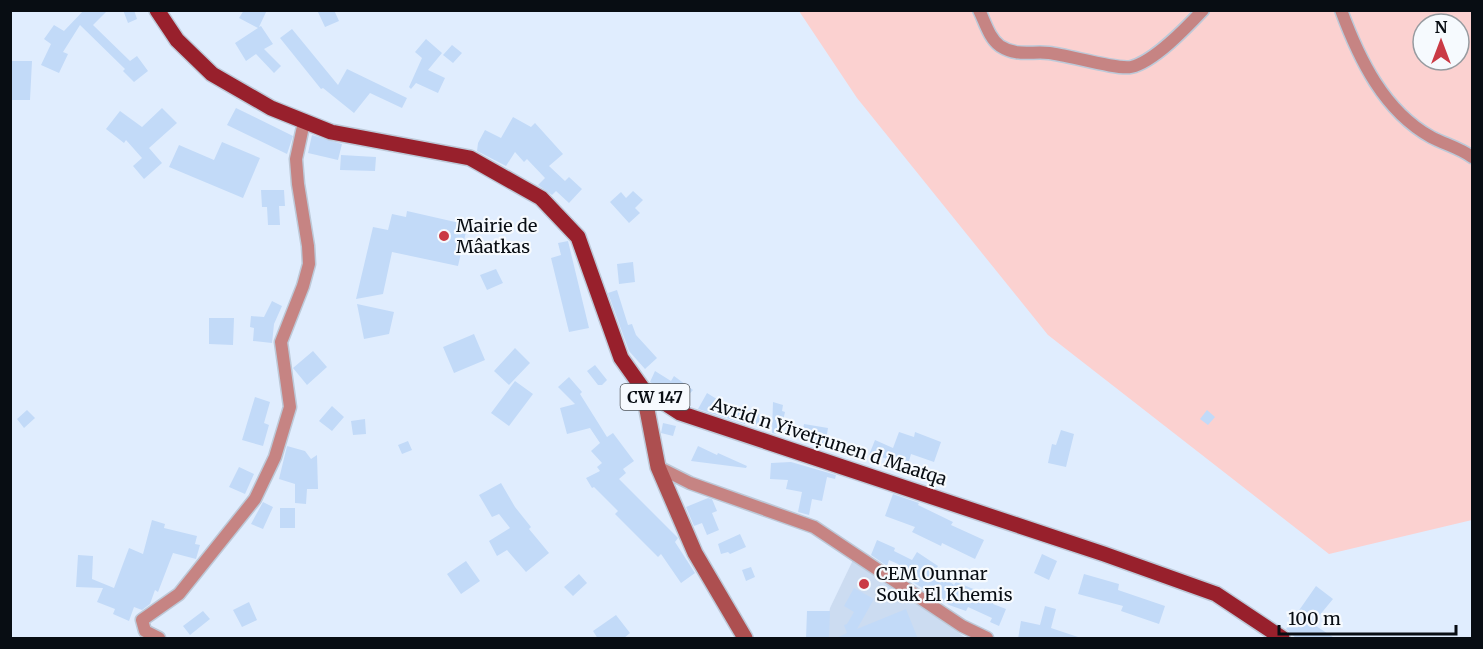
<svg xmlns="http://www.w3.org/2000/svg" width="1483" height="649" viewBox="0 0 1483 649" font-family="Merriweather,serif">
	<rect width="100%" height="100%" fill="#e0edfe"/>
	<path fill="#ccdcf1" d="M853 560 966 638H825L830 608Z"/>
	<path fill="#fbd1d0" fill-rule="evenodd" d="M799 11H1472V520L1329 554 1048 335 857 98ZM1423 24H1459V60H1423Z"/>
	<path fill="#c2daf8" d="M84 10H108L93 25 130 61 137 56 148 71 134 82 123 71 125 69 80 25 63 52 68 54 59 73 41 65 51 44 44 39 54 25 64 31Z
		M123 10H134L137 19 128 23Z
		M244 10H267L259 27 261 26 273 44 264 49 281 66 274 73 256 54 246 61 235 43 258 28 239 18Z
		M317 10H334L339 21 325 27Z
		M292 29 338 85 347 69 407 98 402 108 370 93 354 113 323 88 321 89 280 38Z
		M426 39 442 53 428 70 445 78 438 93 416 83 411 89 409 87 422 58 415 52Z
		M452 45 462 53 453 63 443 55Z
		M11 61H32L30 100H11Z
		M162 108 177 123 149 148 162 163 144 179 133 166 142 158 126 140 124 143 106 129 120 111 142 127Z
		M236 108 293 136 287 154 227 125Z
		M513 117 531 127 535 123 563 154 549 166 565 181 569 177 582 189 569 203 556 191 552 195 538 185 545 178 527 159 524 162 515 152 506 166 477 151 478 143 485 130 501 138Z
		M312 135 342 144 338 160 308 153Z
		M222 142 260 158 243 198 169 167 179 145 214 160Z
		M341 155 376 157 375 171 340 170Z
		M261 190H284L285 206H279L280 225H268L267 207H262Z
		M633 191 643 200 635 208 640 213 629 223 610 202 621 192 626 198Z
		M407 211 464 224 466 232 458 266 392 252 383 294 356 299 373 227 388 230 392 214 406 217Z
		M568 241 589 328 569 332 551 258 561 255 558 243Z
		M633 262 635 282 619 284 617 264Z
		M496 269 503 283 487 290 480 275Z
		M617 290 628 325 632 324 636 335 657 358 645 369 629 351 608 293Z
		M272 301 282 306 274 324 272 343 253 341 254 328 250 327 251 316 264 317Z
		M357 304 394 312 389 334 364 339Z
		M209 318H234L233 345 209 344Z
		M474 334 485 360 454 373 443 347Z
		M515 348 530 363 509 385 494 371Z
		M313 351 327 367 307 385 293 368Z
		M595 365 607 380 602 385H598L587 371Z
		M655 371 671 381 674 376 693 390 682 402 650 382Z
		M569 377 582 392 580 394 607 437 613 433 634 461 623 469 626 473 619 479 678 538 675 542 695 573 681 583 661 554 658 557 615 514 618 511 594 487 592 488 586 478 600 471 597 467 602 463 591 451 600 443 590 428 567 434 560 408 575 404 558 387Z
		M515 381 533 394 509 426 491 413Z
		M707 393 733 409 735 405 760 415 759 425 746 422 745 424 698 409Z
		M255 397 270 402 264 423 269 425 263 446 242 440Z
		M773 402 783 405 782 411 785 412 781 430 778 429 776 434 772 433Z
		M332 406 344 417 332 431 319 421Z
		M27 410 35 418 24 428 17 419Z
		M1207 410 1215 417 1208 425 1200 419Z
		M365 419 366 434 353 435 351 421Z
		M663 423 676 426 673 436 661 433Z
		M804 424 828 428 825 445 801 441Z
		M1061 430 1074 434 1066 467 1048 463 1052 444 1056 445Z
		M899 432 914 437 915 432 941 442 934 462 911 454 908 465 881 457 880 460 869 455 875 440 893 448Z
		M408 441 412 450 402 454 398 445Z
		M287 446 305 451 311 459 317 455 318 489H307L306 504 295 503V484L279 479Z
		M698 446 717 455 718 453 747 466 746 468 691 461Z
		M791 462 836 475 835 479 827 477 822 501 812 499 809 515 798 512 802 492 786 489 788 480 770 479 771 463Z
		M239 467 254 474 245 494 229 487Z
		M501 483 515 507 531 527 529 529 549 553 526 572 507 550 497 556 489 541 510 528 499 514 492 517 479 495Z
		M893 494 919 503 918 505 953 522 951 525 984 540 975 559 942 543 941 546 912 532 915 527 885 516Z
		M708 498 712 499 717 511 712 513 719 530 707 535 702 523 694 526 686 507Z
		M263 502 273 507 263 529 251 524Z
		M280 508H295V528H280Z
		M152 520 165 524 164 528 197 536 195 544 200 545 196 559 173 553 158 592 155 590 150 604 142 610 134 607 129 621 113 614 115 609 97 602 103 588 76 587 78 555 93 556 92 579 114 588 129 548 143 554Z
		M740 534 746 547 730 554 728 552 721 554 718 544Z
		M877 540 895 548 894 551 912 560 917 552 938 566 935 571 954 585 956 582 996 598 993 604 1006 609 999 626 990 622 992 618 968 607 966 611 949 605 930 591 929 592 911 581 915 575 898 564 889 560 887 566 871 555Z
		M1042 554 1057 561 1049 580 1034 573Z
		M466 561 480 581 461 594 447 574Z
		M751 567 755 577 746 581 742 570Z
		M579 574 587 583 573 596 564 587Z
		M1084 574 1119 584 1118 590 1165 606 1159 624 1121 611 1123 606 1078 594Z
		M1316 586 1333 599 1314 622 1317 624 1316 626 1336 639H1297L1286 629Z
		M854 588 874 599 857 629 906 609 918 639H834L847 633 844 625 847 624 854 612 844 606Z
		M249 602 257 620 242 627 233 610Z
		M1045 606 1056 609 1051 628 1078 637V639H1018L1021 621 1040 625Z
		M203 611 210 619 190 635 183 626Z
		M807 611H830L829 639H806Z
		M616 615 630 633 623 639H598L593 631Z"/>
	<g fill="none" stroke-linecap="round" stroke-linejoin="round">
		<defs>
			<path id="street" d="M979 10C985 22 989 38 1000 46 1017 57 1032 51 1049 53 1068 55 1117 70 1131 67 1154 62 1187 27 1203 10
				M1341 10C1359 59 1384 111 1431 137 1444 144 1460 148 1472 157
				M658 467 690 483 814 527 962 626 987 638
				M159 638 145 631 142 620 179 594 255 499 275 457 290 407 281 342 303 286 309 264 308 246 298 184 296 159 304 122"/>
			<path id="secondary" d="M643 389 658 467 695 553 745 638"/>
			<path id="primary" d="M157 10 177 40 212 74 271 108 331 132 470 158 541 198 578 237 621 358 643 389 680 413 1104 554 1216 594 1282 638"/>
		</defs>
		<use href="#street" stroke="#bdc9d8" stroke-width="15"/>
		<use href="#secondary" stroke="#bdc9d8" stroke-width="18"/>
		<use href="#primary" stroke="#bdc9d8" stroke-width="18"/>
		<use href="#street" stroke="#c68483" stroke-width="12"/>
		<use href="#secondary" stroke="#ad4f50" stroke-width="15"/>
		<use href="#primary" stroke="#98202c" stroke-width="15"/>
	</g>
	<g fill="#ca3a45" stroke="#f6fafe" stroke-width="2">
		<circle cx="444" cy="236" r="6"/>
		<circle cx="864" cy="584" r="6"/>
	</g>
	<g text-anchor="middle" stroke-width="4.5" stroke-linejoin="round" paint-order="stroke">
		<rect fill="#f6fafe" stroke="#4f545a" stroke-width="1.5" x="620.5" y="384" width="69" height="26" rx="4.5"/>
		<g font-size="16" font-weight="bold" fill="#080d13">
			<text x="655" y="403">CW 147</text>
		</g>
		<g font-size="18" fill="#080d13" stroke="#f6fafe" text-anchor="start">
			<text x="456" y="232">Mairie de<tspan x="456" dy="21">Mâatkas</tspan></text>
			<text x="876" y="580">CEM Ounnar<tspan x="876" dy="21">Souk El Khemis</tspan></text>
		</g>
		<g font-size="18" fill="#080d13" stroke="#f6fafe">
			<text transform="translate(829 442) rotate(18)" y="6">Avrid n Yivetṛunen d Maatqa</text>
		</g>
	</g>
	<rect width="1483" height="649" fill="none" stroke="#080d13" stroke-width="24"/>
	<g transform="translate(1441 42)"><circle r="28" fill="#f6fafe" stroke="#979ba0" stroke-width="1.5"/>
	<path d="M0-4.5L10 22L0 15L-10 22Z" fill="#ca3a45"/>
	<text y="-9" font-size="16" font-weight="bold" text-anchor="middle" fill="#080d13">N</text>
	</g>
	<path d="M1279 625v9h177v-9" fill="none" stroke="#080d13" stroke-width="3"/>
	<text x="1288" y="625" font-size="18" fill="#080d13" stroke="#f6fafe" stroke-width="4.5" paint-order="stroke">100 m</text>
</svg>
